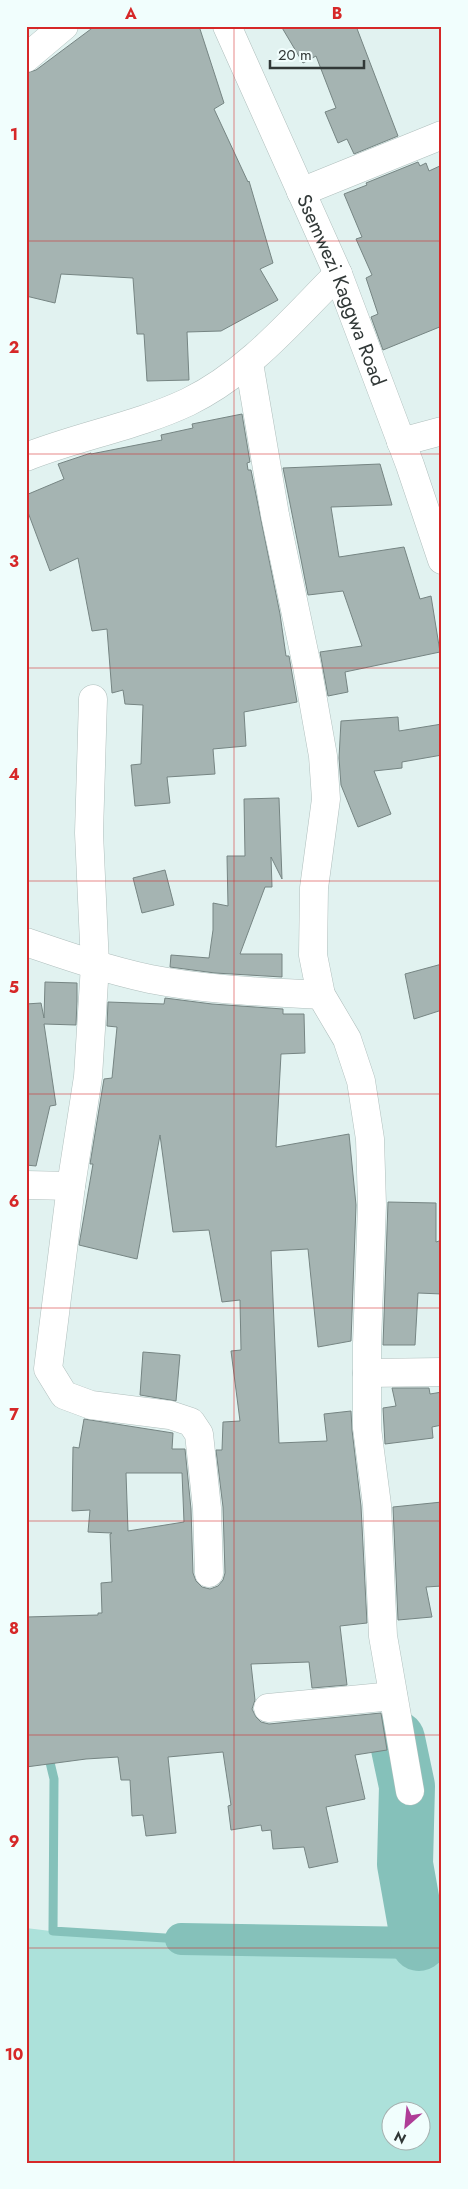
<svg xmlns="http://www.w3.org/2000/svg" width="468" height="2189" viewBox="0 0 468 2189" font-family="Jost,sans-serif">
	<rect width="100%" height="100%" fill="#e1f2f0"/>
	<path fill="#ace1da" fill-rule="evenodd" d="M26 1928C116 1940 208 1939 298 1942 346 1944 394 1951 442 1955V2160L439 2163H26ZM390 2112H420V2142H390Z"/>
	<g fill="none" stroke-linecap="round" stroke-linejoin="round">
		<path stroke="#85c1ba" stroke-width="9" d="M48 1754 54 1779 53 1931 181 1939"/>
		<path stroke="#85c1ba" stroke-width="32" d="M181 1939 419 1943 442 1947"/>
		<path stroke="#85c1ba" stroke-width="56" d="M397 1739 407 1786 405 1864 419 1943"/>
	</g>
	<path fill="#a5b4b2" stroke="#768583" fill-rule="evenodd" d="M95 26H199L224 103 214 109 248 182 249 181 273 263 260 269 278 300 221 331 187 332 189 380 147 381 144 334H137L133 278 61 274 55 303 26 296V73L36 70Z
		M281 26H356L398 136 354 154 347 139 338 143 325 112 336 108 316 56 303 63Z
		M418 162 420 166 426 163 429 171 442 165V326L383 350 371 317 378 314 366 278 372 275 356 239 362 237 344 194 367 185 366 183Z
		M242 414 250 462 247 463 248 470H251L280 614 286 656H289L297 702 244 712 246 746 213 749 215 774 167 777 170 803 135 806 131 765 141 764 143 705 125 704 123 690 112 693 107 629 92 631 78 558 50 571 26 507V495L64 479 58 464 91 453V454L162 440 161 435 193 428 192 424Z
		M380 464 392 505 331 507 339 557 404 547 420 599 431 596 440 652 345 672 348 692 328 696 320 652 362 646 343 591 308 595 283 468Z
		M398 717 399 731 442 724V755L402 762V768L374 771 391 814 358 827 341 785 339 758 341 721Z
		M279 798 282 879 271 857 272 887H265L240 954H282V977L215 973 170 967 171 955 209 958 213 930V903L228 906 227 856H245L244 799Z
		M165 870 174 905 142 913 133 878Z
		M442 964V1010L414 1019 405 974Z
		M45 982 77 983V1001L76 1025 44 1024 56 1105 50 1106 36 1166 26 1165V1004L41 1003 44 1018Z
		M165 998 212 1004 283 1009V1014H304L305 1053 281 1054 276 1147 349 1134 356 1205 351 1341 318 1347 308 1249 271 1251 279 1443 327 1441 324 1414 351 1411 352 1430 361 1506 367 1623 340 1626 347 1685 312 1688 309 1662 251 1664 255 1700 252 1709 256 1717 261 1722 269 1724 381 1713 387 1750 355 1755 365 1799 326 1807 338 1862 309 1868 304 1847 273 1849 271 1830 262 1831 261 1825 231 1830 228 1806 231 1805 223 1752 168 1757 176 1833 146 1836 143 1815 132 1816 130 1780H121L118 1757 86 1759 26 1767V1617L98 1615V1613H102L101 1583 112 1582 110 1534 112 1533 88 1532 90 1510 72 1511 73 1447 79 1448 84 1419 173 1433 172 1449H185L191 1509 193 1573 196 1581 202 1587 210 1589 218 1586 223 1580 225 1573 223 1507 216 1450H222L223 1422 240 1421 231 1351 241 1350 240 1300 222 1302 209 1230 173 1232 160 1135 137 1259 79 1245 93 1164H90L104 1079 112 1078 117 1027 107 1026 108 1002 164 1004ZM126 1473H182L184 1522 128 1531Z
		M388 1202 436 1203V1242L442 1240V1294L418 1293 415 1345H383Z
		M143 1352 180 1355 176 1401 140 1395Z
		M392 1388H429L430 1394 442 1392V1425L432 1427 433 1438 385 1444 383 1408 396 1406Z
		M442 1502V1586L426 1587 432 1617 398 1620 393 1507Z"/>
	<g fill="none" stroke-linecap="round" stroke-linejoin="round">
		<defs>
			<g id="street">
				<path id="s1" d="M227 26 338 274 410 465 442 560"/>
				<path d="M26 58 64 26"/>
				<path d="M301 192 442 135"/>
				<path d="M249 363 275 515 307 666 323 756 326 799 314 888 313 955 321 995 347 1039 361 1081 370 1139 372 1205 367 1344V1428L377 1505 383 1636 410 1791"/>
				<path d="M401 442 442 431"/>
				<path d="M26 457C79 436 137 426 188 402 248 373 292 320 338 274"/>
				<path d="M93 699 89 833 95 965 88 1077 71 1186 48 1369 64 1395 91 1405 170 1415 191 1422 199 1434 207 1508 209 1573"/>
				<path d="M26 942C67 956 108 970 150 979 206 990 264 992 321 995"/>
				<path d="M26 1185 71 1186"/>
				<path d="M367 1373 442 1372"/>
				<path d="M268 1708 393 1696"/>
			</g>
		</defs>
		<use href="#street" stroke="#b0bfbd" stroke-width="29"/>
		<use href="#street" stroke="#fff" stroke-width="28"/>
	</g>
	<path fill="none" stroke="#d62828" stroke-width="1" stroke-opacity="0.55" d="M234 26V2163M26 241H442M26 454H442M26 668H442M26 881H442M26 1094H442M26 1308H442M26 1521H442M26 1735H442M26 1948H442"/>
	<g text-anchor="middle" stroke-width="4" stroke-linejoin="round" paint-order="stroke">
		<g font-size="20" fill="#313837" stroke="#f1fefd">
			<text dy="7" stroke="none"><textPath href="#s1" startOffset="288">Ssemwezi Kaggwa Road</textPath></text>
		</g>
	</g>
	<rect width="468" height="2189" fill="none" stroke="#f1fefd" stroke-width="55"/>
	<g transform="translate(406 2126) rotate(207)"><circle r="24" fill="#f1fefd" stroke="#a4afae"/>
	<path d="M0-4L9 19L0 12L-9 19Z" fill="#af3d97"/>
	<text y="-8" font-size="14" font-weight="bold" text-anchor="middle" fill="#313837">N</text>
	</g>
	<path d="M270 60v8h94v-8" fill="none" stroke="#313837" stroke-width="2.5"/>
	<text x="278" y="60" font-size="15" fill="#313837" stroke="#f1fefd" stroke-width="4" paint-order="stroke">20 m</text>
	<rect x="28" y="28" width="412" height="2134" fill="none" stroke="#d62828" stroke-width="2"/>
	<g font-size="16" text-anchor="middle" font-weight="bold" fill="#d62828">
		<text x="131" y="19">A</text>
		<text x="337" y="19">B</text>
		<text x="14" y="140">1</text>
		<text x="14" y="353">2</text>
		<text x="14" y="567">3</text>
		<text x="14" y="780">4</text>
		<text x="14" y="993">5</text>
		<text x="14" y="1207">6</text>
		<text x="14" y="1420">7</text>
		<text x="14" y="1634">8</text>
		<text x="14" y="1847">9</text>
		<text x="14" y="2060">10</text>
	</g>
</svg>
